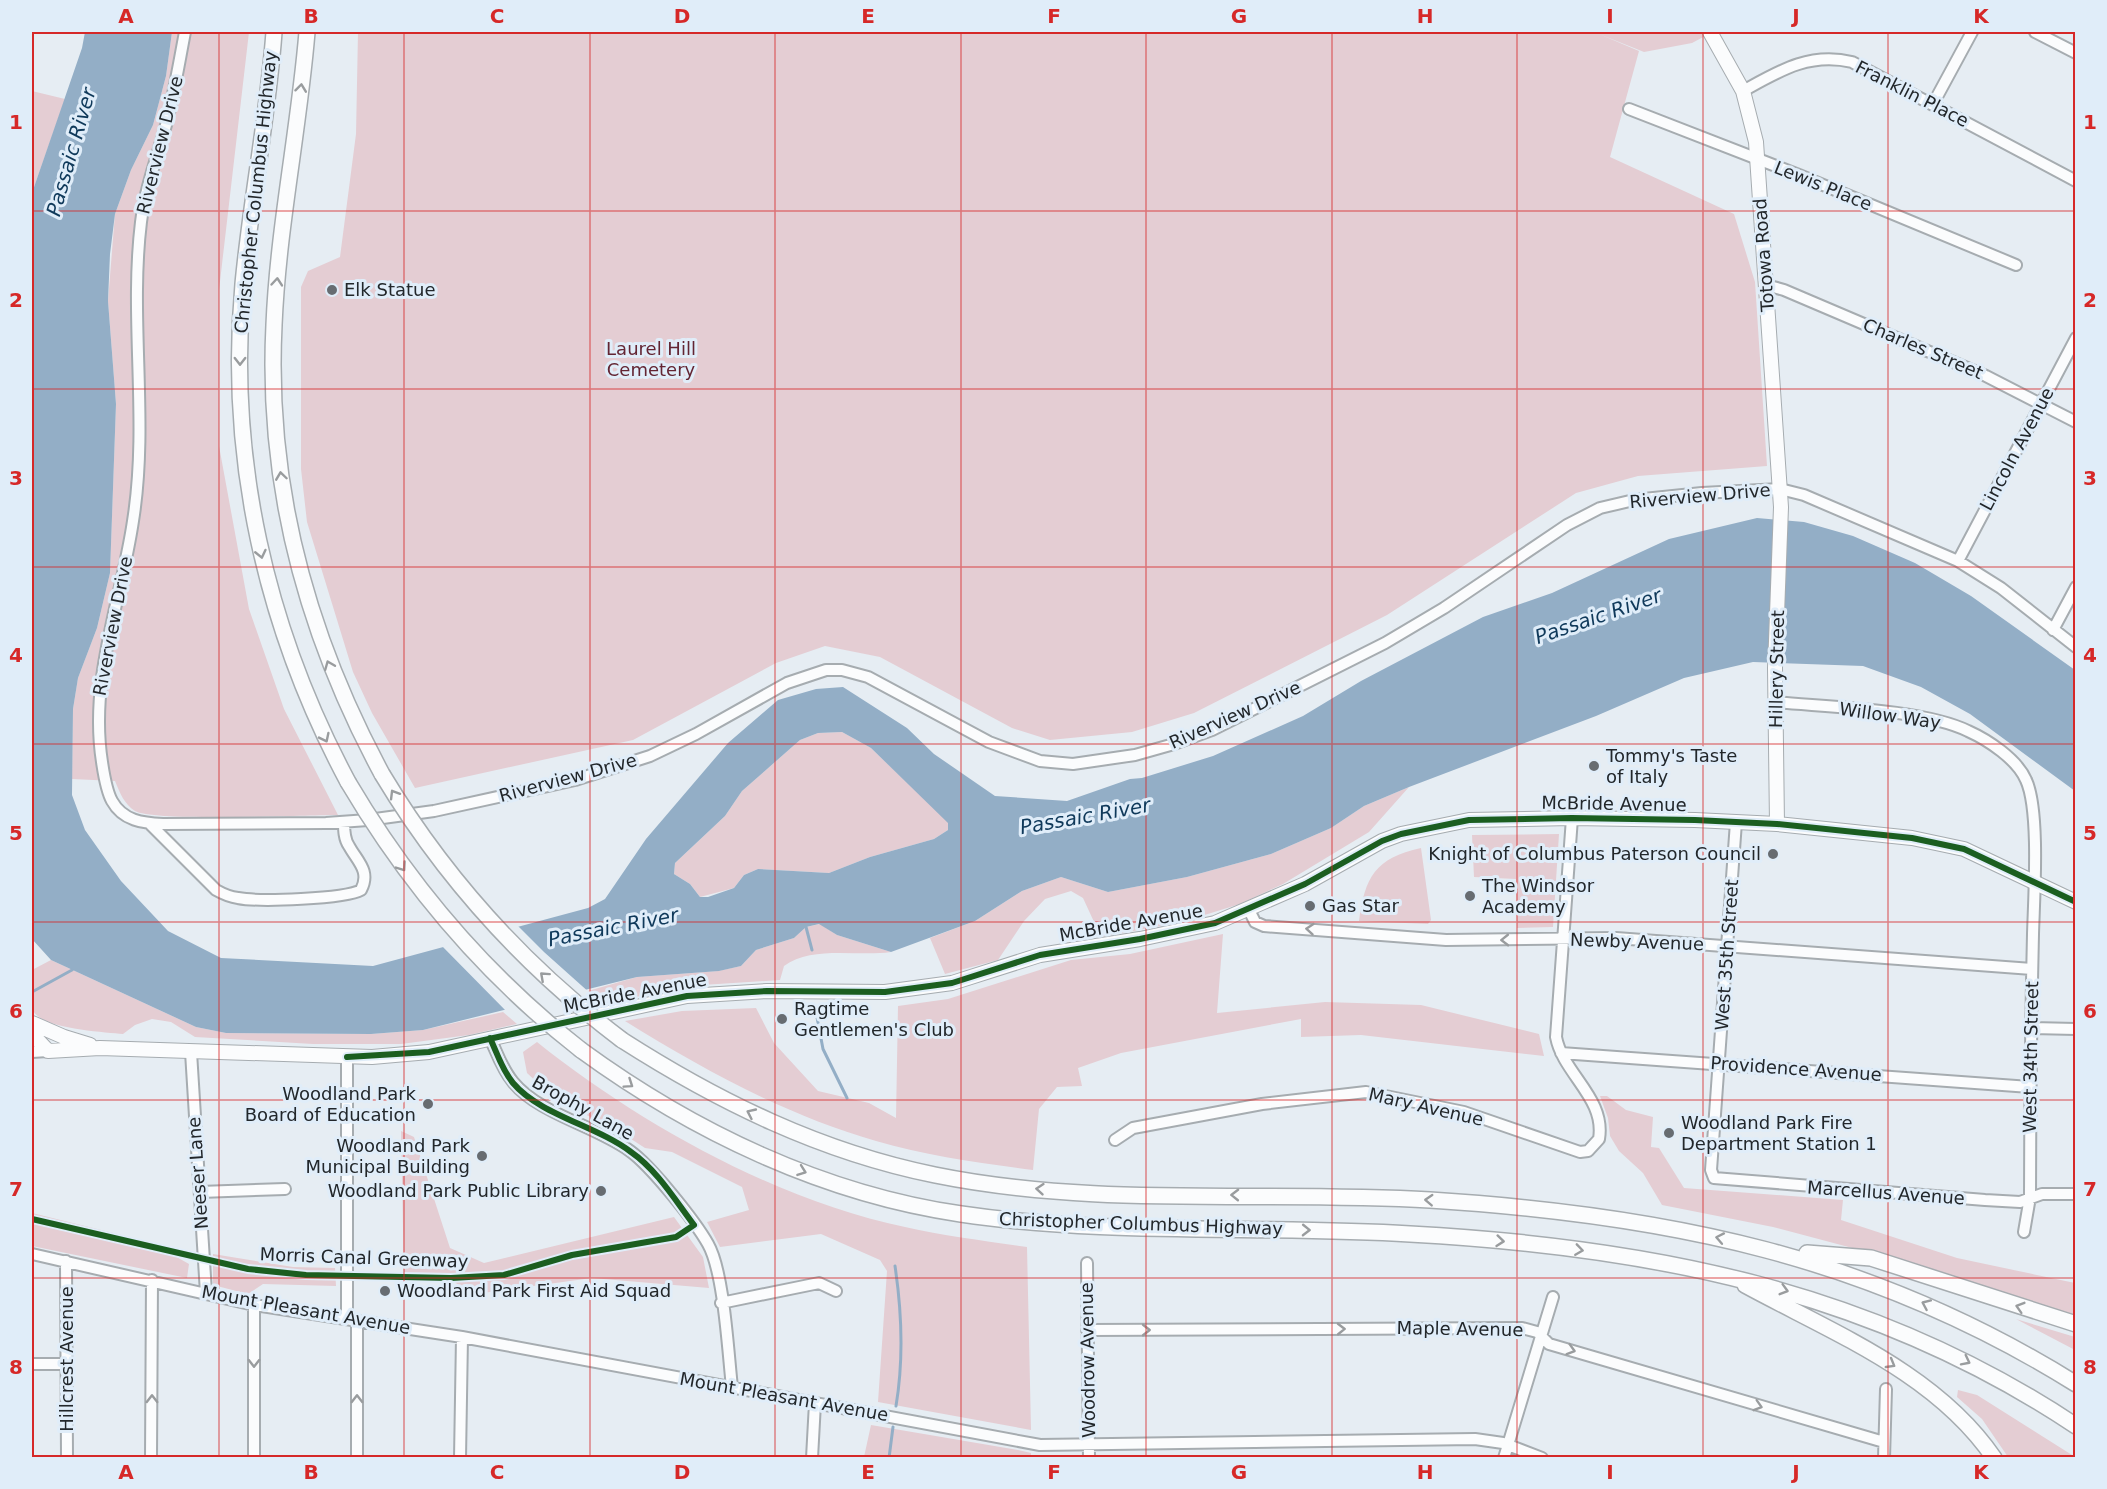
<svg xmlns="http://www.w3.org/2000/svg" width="2107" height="1489" viewBox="0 0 2107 1489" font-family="'DejaVu Sans',sans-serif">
	<rect width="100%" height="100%" fill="#e6edf3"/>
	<path fill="#e4cdd3" d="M172 32H249L219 290V446L249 609 284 709 338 815C307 815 154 822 135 811 124 804 120 793 115 781L72 779 73 709 78 678 97 628 110 573 116 404 108 301 115 214 131 170 153 125 166 76Z
		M358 32H1707L1709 34 1692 43 1644 52 1599 34 1639 51 1610 157 1734 214 1755 282 1767 466 1638 476 1576 493 1387 615 1194 713 1132 732 1050 740 1012 728 880 657 825 646 776 663 633 740 415 788 372 713 353 672 307 522 301 469V287L308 271 340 257 356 134Z
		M32 91 65 99 32 193Z
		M842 732 871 748 948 822V830L934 839 870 857 829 873 758 869 744 875 734 888 700 897 690 884 674 874 675 863 725 816 742 791 800 740 818 733Z
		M1409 787 1369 832 1283 884 1240 904 1182 922 1101 937 1083 898 1071 891 1045 899 1024 921 998 960 945 974 930 938 975 921 1022 891 1061 877 1108 892 1187 877 1271 854 1331 828 1364 806Z
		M1559 834 1553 927 1517 928 1516 879 1474 877 1472 835Z
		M1421 848 1431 920 1428 924 1359 921C1365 877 1375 858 1421 848Z
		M820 924 837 935 891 952C858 957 812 945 784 966L780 980 687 986 603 1004 588 991 637 977 718 971 741 966 756 950 794 938 806 927Z
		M1223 934 1217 1013 1325 1002 1421 1005 1539 1034 1544 1056 1361 1035 1301 1037V1019L1121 1053 1078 1068 1082 1086 1057 1087 1039 1109 1033 1170C980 1163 927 1156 876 1141 786 1115 704 1070 625 1021L682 1011 756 1008 774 1043 818 1091 869 1103 896 1118 898 1006 948 999 1071 960 1130 954Z
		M51 960 196 1027 226 1033 371 1034 423 1030 503 1012 517 1024 469 1035 401 1044H313L195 1037 171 1022 152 1019 135 1025 123 1034C104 1032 37 1029 32 1008 29 997 32 981 32 970Z
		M537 1042C638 1123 778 1201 905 1227 945 1236 986 1241 1027 1247L1031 1430 878 1402 887 1271 880 1260 821 1234 720 1247 707 1222 749 1210 742 1187 672 1152 645 1148 614 1128 557 1101 527 1073 523 1052Z
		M1600 1096H1607L1626 1110 1653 1117 1651 1147 1659 1148 1684 1188 1843 1200 1841 1220 1957 1258 2075 1283V1317L1890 1258 1773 1227 1662 1205 1643 1173 1619 1151 1610 1136 1608 1118Z
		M401 1131 414 1137 450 1248 484 1263 674 1217 703 1257 709 1288 592 1278 468 1295 451 1278 404 1277Z
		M32 1213 150 1242 189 1264 187 1278 32 1246Z
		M213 1254 293 1267 335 1268 336 1286 263 1284 248 1294 213 1285Z
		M2016 1319 2075 1337V1350Z
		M1958 1390 1977 1395 2072 1455 2070 1458 2008 1457 1982 1419 1957 1397Z
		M871 1425 1018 1450 1031 1453V1457H864Z"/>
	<path fill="#93aec6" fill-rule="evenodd" d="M85 32H172L166 76 153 125 131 170 115 214 110 254 108 301 116 404 110 573 97 628 78 678 73 709 72 795 85 830 121 881 168 931 221 958 373 966 588 908 605 899 646 839 728 743 778 700 816 689 843 687 907 728 934 754 995 796 1067 801 1130 779 1142 778 1213 756 1303 716 1361 681 1483 617 1552 593 1669 539 1757 518 1804 522 1853 536 1915 563 1971 596 2075 670V791L1970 714 1921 687 1863 666 1753 662 1684 678 1596 716 1409 787 1364 806 1331 828 1271 854 1187 877 1108 892 1061 877 1022 891 975 921 891 952 837 935 819 924 806 927 794 938 756 950 741 966 719 971 637 977 423 1030 371 1034 226 1033 196 1027 51 960 32 939V193L82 48ZM842 732 871 748 948 823V830L934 839 870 857 829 873 758 869 744 875 734 888 708 897H700L690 884 674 874 675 863 725 816 742 791 800 740 818 733Z"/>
	<path fill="#e6edf3" d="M515 923 544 952 591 994 509 1014 440 944Z"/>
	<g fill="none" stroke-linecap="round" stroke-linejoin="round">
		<path stroke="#93aec6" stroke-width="3" d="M806 927 812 950
			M32 992 72 970
			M816 1012 823 1049 847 1098
			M895 1266C902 1313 904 1358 896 1406
			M889 1458 893 1427"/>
		<defs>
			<path id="minor" d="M185 32C179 63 174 94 166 125 157 157 145 189 141 222 129 320 149 421 133 521 121 602 89 679 102 762 104 775 106 790 112 801 123 821 143 823 163 824L326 823 368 820 434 811 575 780 650 756 696 734 787 683 826 670H842L868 677 989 742 1040 761 1073 764 1135 755 1174 744 1212 730 1385 643 1444 608 1567 525 1600 508 1634 500 1702 493 1780 489 1804 495 1958 561 2001 588 2076 647
				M2035 32 2076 53
				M1743 91C1779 71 1809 52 1852 62L2076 181
				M1933 104 1972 32
				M1629 109 1799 175 2016 265
				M1766 285 1784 290 1986 376 2076 422
				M1958 561 2076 338
				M2053 630 2076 587
				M1775 702C1827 707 1923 709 1968 731 1988 740 2017 759 2026 780 2040 810 2034 898 2033 934 2031 1022 2030 1109 2030 1197L2024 1232
				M1736 822 1711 1170 1714 1178 1985 1200 2020 1202 2042 1194H2076
				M149 823 216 890C223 894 230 897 238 898 259 902 345 899 361 890 371 871 357 861 349 846 344 839 344 830 344 822
				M1249 910 1255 922 1264 926 1446 940 1616 938 2032 969
				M2032 1028 2076 1029
				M490 1038C497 1053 502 1069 513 1082 539 1114 596 1126 630 1151 651 1166 695 1221 708 1244 724 1272 728 1352 732 1387
				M32 1052 48 1051
				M191 1052 206 1293
				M1561 1053 2030 1087
				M1115 1140 1133 1128 1262 1104 1366 1092 1464 1112 1580 1152 1588 1151 1599 1139C1606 1098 1563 1074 1556 1037L1572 818
				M200 1192 285 1189
				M32 1254 254 1305 462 1337 1040 1445 1475 1439 1503 1443 1542 1458
				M66 1261 67 1458
				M1087 1263 1089 1458
				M721 1303 819 1283 836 1291
				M254 1305V1458
				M347 1319V1057
				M1087 1330 1522 1328 1537 1332 1549 1344 1884 1442
				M32 1364H67
				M151 1458 152 1280
				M357 1458V1320
				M460 1458 462 1337
				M812 1458 815 1403
				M1504 1458 1553 1297
				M1884 1458 1886 1389"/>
			<path id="major" d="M1710 32 1743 91 1756 142 1781 507 1775 668 1777 824
				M32 1023 64 1037 90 1045
				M32 1034 48 1051 100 1048 372 1057 429 1052 687 996 767 991 885 992 952 983 1040 955 1140 939 1215 923 1305 884 1382 841 1401 834 1469 820 1572 818 1695 820 1777 824 1912 838 1964 849 2076 902"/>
			<path id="highway" d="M274 32C268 116 251 199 243 284 227 458 266 629 348 782
				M307 32C299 130 278 227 274 325 266 484 307 635 382 774
				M622 1040C719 1102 821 1152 935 1175 1097 1208 1266 1190 1430 1200 1667 1215 1871 1256 2076 1384
				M581 1050C692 1131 823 1194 961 1214 1109 1236 1261 1225 1410 1234 1650 1247 1872 1290 2076 1426
				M1807 1253 1871 1258 2076 1324
				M1745 1285C1833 1333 1936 1373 1994 1458"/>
		</defs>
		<use href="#minor" stroke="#a6acb0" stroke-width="14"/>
		<use href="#major" stroke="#a6acb0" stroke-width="16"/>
		<use href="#highway" stroke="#a6acb0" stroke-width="18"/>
		<use href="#minor" stroke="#fbfcfd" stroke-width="10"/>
		<use href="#major" stroke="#fbfcfd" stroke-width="14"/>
		<use href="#highway" stroke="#fbfcfd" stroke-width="15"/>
		<defs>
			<path id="highway-bridge" d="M382 774C445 879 524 966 622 1040
				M348 782C410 887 485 975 581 1050"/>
		</defs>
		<use href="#highway-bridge" stroke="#a6acb0" stroke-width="18" stroke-linecap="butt"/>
		<use href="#highway-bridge" stroke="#fbfcfd" stroke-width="15"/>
		<defs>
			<path id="cycleway" d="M347 1057 429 1052 687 996 767 991 885 992 952 983 1040 955 1140 939 1215 923 1305 884 1382 841 1401 834 1469 820 1572 818 1695 820 1777 824 1912 838 1964 849 2076 902
				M32 1219 248 1269 306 1275 451 1278 504 1275 572 1255 676 1237 694 1225C675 1200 657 1170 631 1152 597 1126 540 1115 513 1083 502 1070 497 1053 490 1038"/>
		</defs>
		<use href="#cycleway" stroke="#e0edf9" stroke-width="10"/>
		<use href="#cycleway" stroke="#1b5e20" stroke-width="6"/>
	</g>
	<defs><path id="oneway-chevron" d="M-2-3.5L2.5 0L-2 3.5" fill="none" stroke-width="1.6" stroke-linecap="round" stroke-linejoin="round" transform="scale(1.5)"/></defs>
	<g stroke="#999c9e">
		<use href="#oneway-chevron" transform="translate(301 88) rotate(-83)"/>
		<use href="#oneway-chevron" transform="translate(277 282) rotate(-85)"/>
		<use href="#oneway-chevron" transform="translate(240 361) rotate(90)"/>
		<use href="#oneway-chevron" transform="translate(281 476) rotate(-98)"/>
		<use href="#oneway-chevron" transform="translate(261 554) rotate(77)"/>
		<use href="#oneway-chevron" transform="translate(329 665) rotate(-112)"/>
		<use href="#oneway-chevron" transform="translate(325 738) rotate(64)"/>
		<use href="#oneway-chevron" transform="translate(394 794) rotate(-121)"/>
		<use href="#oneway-chevron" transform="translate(402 867) rotate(55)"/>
		<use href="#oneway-chevron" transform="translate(1310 929) rotate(-175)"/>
		<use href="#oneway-chevron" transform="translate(1505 940) rotate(179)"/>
		<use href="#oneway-chevron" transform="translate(544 976) rotate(-138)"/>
		<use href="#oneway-chevron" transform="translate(629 1084) rotate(34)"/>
		<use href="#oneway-chevron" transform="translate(751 1113) rotate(-155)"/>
		<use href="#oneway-chevron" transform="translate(802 1171) rotate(20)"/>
		<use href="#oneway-chevron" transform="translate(1040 1189) rotate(-175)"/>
		<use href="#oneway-chevron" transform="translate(1235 1195) rotate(-179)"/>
		<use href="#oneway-chevron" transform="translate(1429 1200) rotate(-177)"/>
		<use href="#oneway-chevron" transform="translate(1306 1230) rotate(1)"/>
		<use href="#oneway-chevron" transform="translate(1720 1238) rotate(-169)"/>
		<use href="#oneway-chevron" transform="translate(1500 1241) rotate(6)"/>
		<use href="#oneway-chevron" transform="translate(1579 1250) rotate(8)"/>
		<use href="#oneway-chevron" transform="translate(1784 1290) rotate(16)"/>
		<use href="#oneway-chevron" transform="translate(1926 1304) rotate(-156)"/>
		<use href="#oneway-chevron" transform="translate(2020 1307) rotate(-163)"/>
		<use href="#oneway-chevron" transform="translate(1341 1329) rotate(-1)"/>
		<use href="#oneway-chevron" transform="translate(1146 1330)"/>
		<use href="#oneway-chevron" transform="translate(1571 1350) rotate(16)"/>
		<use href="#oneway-chevron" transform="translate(1966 1361) rotate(27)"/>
		<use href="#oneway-chevron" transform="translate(254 1363) rotate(90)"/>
		<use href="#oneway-chevron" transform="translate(1891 1364) rotate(30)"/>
		<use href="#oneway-chevron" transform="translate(152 1399) rotate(-90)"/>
		<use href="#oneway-chevron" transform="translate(357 1399) rotate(-90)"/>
		<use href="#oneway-chevron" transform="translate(1758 1406) rotate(17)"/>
	</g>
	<path fill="none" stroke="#d62828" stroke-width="1.5" stroke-opacity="0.55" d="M219 32V1458M404 32V1458M590 32V1458M775 32V1458M961 32V1458M1146 32V1458M1332 32V1458M1517 32V1458M1703 32V1458M1888 32V1458M32 211H2076M32 389H2076M32 567H2076M32 744H2076M32 922H2076M32 1100H2076M32 1278H2076"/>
	<g fill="#676c71" stroke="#e0edf9" stroke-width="2">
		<circle cx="332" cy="290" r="6"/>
		<circle cx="1594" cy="766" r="6"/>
		<circle cx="1773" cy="854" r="6"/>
		<circle cx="1470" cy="896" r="6"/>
		<circle cx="1310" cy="906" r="6"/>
		<circle cx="782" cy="1019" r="6"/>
		<circle cx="428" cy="1104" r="6"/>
		<circle cx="1669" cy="1133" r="6"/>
		<circle cx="482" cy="1156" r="6"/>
		<circle cx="601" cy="1191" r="6"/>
		<circle cx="385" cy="1291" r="6"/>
	</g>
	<g text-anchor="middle" stroke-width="6" stroke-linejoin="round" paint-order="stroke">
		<g font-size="18" fill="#22272b" stroke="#e0edf9">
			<text transform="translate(1912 94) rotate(27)" y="6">Franklin Place</text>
			<text transform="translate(160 145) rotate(-76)" y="6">Riverview Drive</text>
			<text transform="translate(1823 186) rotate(22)" y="6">Lewis Place</text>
			<text transform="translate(256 192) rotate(-84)" y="6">Christopher Columbus Highway</text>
			<text transform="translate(1764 255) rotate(-94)" y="6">Totowa Road</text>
			<text transform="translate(1923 349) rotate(23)" y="6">Charles Street</text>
			<text transform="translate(2017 449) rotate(-62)" y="6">Lincoln Avenue</text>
			<text transform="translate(1700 496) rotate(-5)" y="6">Riverview Drive</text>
			<text transform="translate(113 626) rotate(-79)" y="6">Riverview Drive</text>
			<text transform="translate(1777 669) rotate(-89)" y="6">Hillery Street</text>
			<text transform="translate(1235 715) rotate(-24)" y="6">Riverview Drive</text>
			<text transform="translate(1890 716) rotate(8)" y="6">Willow Way</text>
			<text transform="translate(568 778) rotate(-15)" y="6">Riverview Drive</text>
			<text transform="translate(1614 804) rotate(1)" y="6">McBride Avenue</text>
			<text transform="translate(1131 923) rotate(-10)" y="6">McBride Avenue</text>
			<text transform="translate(1637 942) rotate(2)" y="6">Newby Avenue</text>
			<text transform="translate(1727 955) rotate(-86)" y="6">West 35th Street</text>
			<text transform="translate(635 993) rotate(-11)" y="6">McBride Avenue</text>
			<text transform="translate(2031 1057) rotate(-89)" y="6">West 34th Street</text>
			<text transform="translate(1796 1069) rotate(4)" y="6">Providence Avenue</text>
			<text transform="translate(1426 1107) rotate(13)" y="6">Mary Avenue</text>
			<text transform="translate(583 1108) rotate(29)" y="6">Brophy Lane</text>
			<text transform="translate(198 1173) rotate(-94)" y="6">Neeser Lane</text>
			<text transform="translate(1886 1193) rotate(4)" y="6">Marcellus Avenue</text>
			<text transform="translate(1141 1224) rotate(2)" y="6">Christopher Columbus Highway</text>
			<text transform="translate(364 1258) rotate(2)" y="6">Morris Canal Greenway</text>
			<text transform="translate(306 1310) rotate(10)" y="6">Mount Pleasant Avenue</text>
			<text transform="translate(1460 1329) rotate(1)" y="6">Maple Avenue</text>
			<text transform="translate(67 1359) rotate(-90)" y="6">Hillcrest Avenue</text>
			<text transform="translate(1088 1360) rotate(-91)" y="6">Woodrow Avenue</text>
			<text transform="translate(784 1397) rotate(10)" y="6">Mount Pleasant Avenue</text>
		</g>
		<g font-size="18" fill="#22272b" stroke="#e0edf9" text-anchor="start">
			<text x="344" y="296">Elk Statue</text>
			<text x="1606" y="762">Tommy's Taste<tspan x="1606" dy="21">of Italy</tspan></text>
			<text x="1761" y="860" text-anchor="end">Knight of Columbus Paterson Council</text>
			<text x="1482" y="892">The Windsor<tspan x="1482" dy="21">Academy</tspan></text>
			<text x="1322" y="912">Gas Star</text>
			<text x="794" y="1015">Ragtime<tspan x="794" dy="21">Gentlemen's Club</tspan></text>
			<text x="416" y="1100" text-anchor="end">Woodland Park<tspan x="416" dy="21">Board of Education</tspan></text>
			<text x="1681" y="1129">Woodland Park Fire<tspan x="1681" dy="21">Department Station 1</tspan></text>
			<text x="470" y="1152" text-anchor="end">Woodland Park<tspan x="470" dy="21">Municipal Building</tspan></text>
			<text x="589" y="1197" text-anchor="end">Woodland Park Public Library</text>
			<text x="397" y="1297">Woodland Park First Aid Squad</text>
		</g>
		<g font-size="18" fill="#632533" stroke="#e0edf9">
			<text x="651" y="355">Laurel Hill<tspan x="651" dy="21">Cemetery</tspan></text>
		</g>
		<g font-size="20" font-style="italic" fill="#0f395a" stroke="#e0edf9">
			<text transform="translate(71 152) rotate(-74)" y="7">Passaic River</text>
			<text transform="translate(1598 616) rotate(-19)" y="7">Passaic River</text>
			<text transform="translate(1085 816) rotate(-10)" y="7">Passaic River</text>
			<text transform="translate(613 927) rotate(-11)" y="7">Passaic River</text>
		</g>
	</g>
	<rect width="2107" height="1489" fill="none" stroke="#e0edf9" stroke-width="66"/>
	<rect x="33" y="33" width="2041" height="1423" fill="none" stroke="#d62828" stroke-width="2"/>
	<g font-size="20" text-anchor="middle" font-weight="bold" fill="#d62828">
		<text x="126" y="23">A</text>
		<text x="311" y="23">B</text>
		<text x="497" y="23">C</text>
		<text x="682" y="23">D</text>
		<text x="868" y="23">E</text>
		<text x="1054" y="23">F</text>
		<text x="1239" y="23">G</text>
		<text x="1425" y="23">H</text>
		<text x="1610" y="23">I</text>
		<text x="1796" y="23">J</text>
		<text x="1981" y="23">K</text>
		<text x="16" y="129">1</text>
		<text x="2090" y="129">1</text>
		<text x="16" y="307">2</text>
		<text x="2090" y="307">2</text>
		<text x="16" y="485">3</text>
		<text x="2090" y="485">3</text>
		<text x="16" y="662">4</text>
		<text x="2090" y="662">4</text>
		<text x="16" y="840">5</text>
		<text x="2090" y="840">5</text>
		<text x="16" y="1018">6</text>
		<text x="2090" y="1018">6</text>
		<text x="16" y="1196">7</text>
		<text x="2090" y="1196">7</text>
		<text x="16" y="1374">8</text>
		<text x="2090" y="1374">8</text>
		<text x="126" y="1479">A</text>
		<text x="311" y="1479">B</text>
		<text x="497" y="1479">C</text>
		<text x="682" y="1479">D</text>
		<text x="868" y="1479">E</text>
		<text x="1054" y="1479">F</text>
		<text x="1239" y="1479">G</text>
		<text x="1425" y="1479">H</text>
		<text x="1610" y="1479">I</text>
		<text x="1796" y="1479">J</text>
		<text x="1981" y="1479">K</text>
	</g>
</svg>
